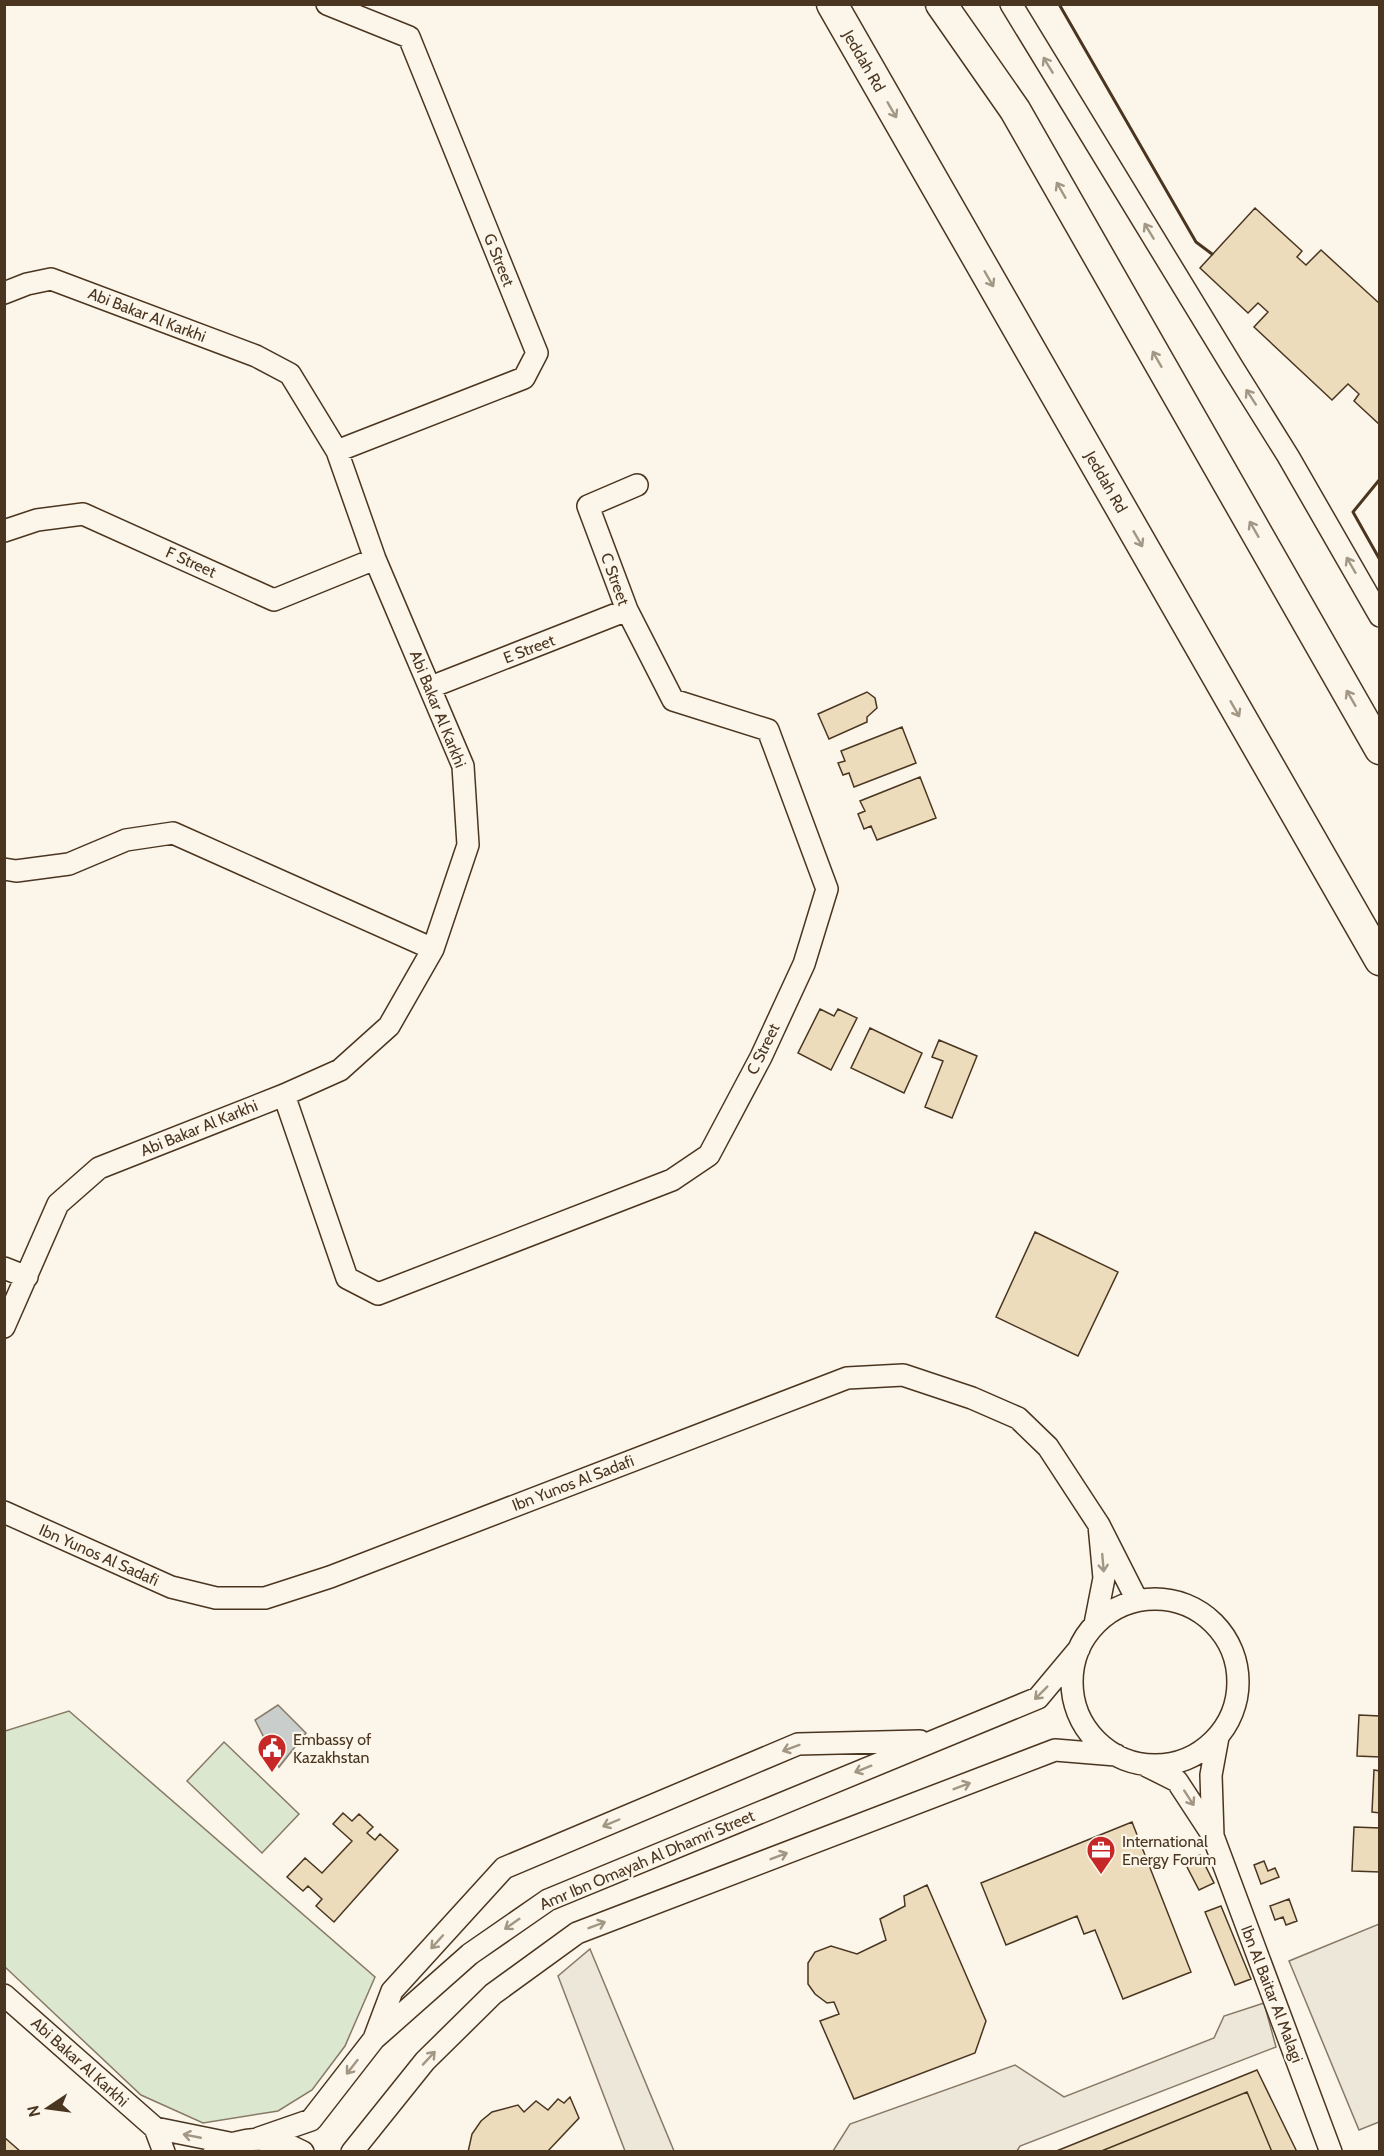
<svg xmlns="http://www.w3.org/2000/svg" width="1384" height="2156" font-family="Cabin,sans-serif">
  <rect width="100%" height="100%" fill="#fbf6e9"/>
  <path fill="#dce7d0" stroke="#887966" stroke-width="1.5" d="M69 1711 375 1977 345 2046 312 2090 278 2111 203 2123 141 2095 5 1967V1731Z
    M224 1742 299 1814 262 1853 187 1781Z"/>
  <path fill="#ede7d9" stroke="#887966" stroke-width="1.5" d="M1379 1924V2122L1359 2130 1289 1961Z
    M590 1949 674 2151H625L558 1976Z
    M1264 2003 1276 2047 1020 2146 1017 2151H833L850 2124 1015 2065 1064 2097 1214 2038 1224 2016Z"/>
  <path fill="#c9cecd" stroke="#887966" stroke-width="1.5" d="M278 1705 306 1733 279 1767 255 1720Z"/>
  <path fill="#ecdcbc" stroke="#4a3520" stroke-width="1.5" d="M1255 208 1302 251 1297 257 1306 265 1321 250 1380 304V425L1354 401 1359 394 1348 384 1332 400 1254 327 1268 312 1258 303 1248 313 1200 268Z
    M867 692 875 698 877 708 867 717V722L829 739 818 714Z
    M902 727 916 763 854 787 849 773 843 775 838 763 845 761 841 751Z
    M920 777 936 818 877 840 871 826 864 829 858 814 865 811 860 801Z
    M820 1009 834 1016 838 1009 857 1018 831 1070 798 1053Z
    M870 1028 922 1053 904 1093 851 1068Z
    M939 1040 977 1056 952 1118 925 1107 943 1061 932 1057Z
    M1035 1232 1118 1272 1078 1356 996 1317Z
    M1359 1715 1380 1716V1757L1357 1756Z
    M1374 1770 1380 1771V1813L1372 1812Z
    M343 1813 352 1821 359 1814 373 1827 367 1833 375 1840 380 1834 398 1850 334 1922 316 1906 322 1899 308 1886 303 1891 287 1877 305 1858 322 1873 352 1841 333 1824Z
    M1132 1822 1191 1972 1123 1999 1095 1930 1084 1934 1077 1916 1006 1945 981 1883Z
    M1354 1827 1380 1828V1872L1352 1871Z
    M1200 1855 1214 1883 1199 1890 1185 1863Z
    M1264 1861 1268 1871 1275 1868 1279 1877 1261 1884 1254 1865Z
    M927 1885 986 2021 975 2053 854 2099 820 2021 839 2014 834 2002 827 2003 815 1994 808 1984V1963L815 1952 831 1946 857 1954 886 1940 880 1919 905 1906 904 1896Z
    M1289 1899 1297 1921 1286 1925 1283 1917 1275 1920 1270 1906Z
    M1221 1906 1251 1979 1235 1985 1205 1912Z
    M1257 2070 1297 2152H1054Z
    M1247 2092 1272 2152H1099Z
    M570 2097 579 2118 547 2152H468L472 2134 481 2121 492 2112 518 2105 524 2112 536 2101 548 2110 558 2099 564 2103Z
    M4 2137 21 2152H4Z"/>
  <g fill="none" stroke-linecap="round" stroke-linejoin="round">
    <g stroke="#4a3520" stroke-width="24">
      <path id="minor" d="M327 4 409 37 537 353 524 378 337 451
        M1011 4 1233 368 1288 456 1380 616
        M4 293 27 284 51 279 256 356 290 374 337 451 375 559 463 766 468 845 433 949 389 1026 340 1070 284 1095 99 1168 58 1204 4 1327
        M4 531 37 520 83 514 274 600 375 559
        M431 687 627 610
        M4 869 16 871 69 864 126 840 173 833 433 949
        M284 1095 347 1278 378 1294 672 1180 709 1155 761 1057 804 964 827 889 768 730 673 700 627 610 588 506 637 485
        M4 1268 27 1277
        M4 1512 171 1587 216 1598H265L330 1577 847 1378 903 1375 972 1398 1018 1418 1048 1447 1099 1525
        M1072 1682a83 83 0 1 1 166 0a83 83 0 1 1-166 0Z
        M1095 1624 1104 1578 1099 1525 1137 1600
        M1147 1766 1177 1781 1213 1836 1211 1775 1218 1737
        M1213 1836 1331 2152
        M4 1995 155 2128 164 2152
        M375 2036 392 1991 504 1868 798 1744 920 1741
        M155 2128 229 2143
        M259 2138 311 2120 374 2039 470 1954 548 1900 1038 1698 1079 1649
        M214 2152C246 2135 271 2135 303 2152
        M352 2152 425 2061 493 1994 577 1933 1055 1750 1116 1755"/>
    </g>
    <g stroke="#4a3520" stroke-width="33">
      <path id="highway" d="M832 4 1380 960
        M941 4 1015 110 1380 749"/>
    </g>
    <use href="#minor" stroke="#fbf6e9" stroke-width="21"/>
    <use href="#highway" stroke="#fbf6e9" stroke-width="30"/>
    <path stroke="#4a3520" stroke-width="3" d="M1059 4 1196 242 1212 254
      M1380 479 1353 512 1380 560"/>
  </g>
  <defs><path id="oneway-shaft" d="M-6 0H5M1.5-3L5.5 0L1.5 3" fill="none" stroke-width="1.6" stroke-linecap="round" stroke-linejoin="round" transform="scale(1.5)"/></defs>
  <g stroke="#a29684">
    <use href="#oneway-shaft" transform="translate(1048 65) rotate(-121)"/>
    <use href="#oneway-shaft" transform="translate(892 110) rotate(60)"/>
    <use href="#oneway-shaft" transform="translate(1061 190) rotate(-120)"/>
    <use href="#oneway-shaft" transform="translate(1149 231) rotate(-121)"/>
    <use href="#oneway-shaft" transform="translate(989 279) rotate(60)"/>
    <use href="#oneway-shaft" transform="translate(1157 359) rotate(-120)"/>
    <use href="#oneway-shaft" transform="translate(1251 397) rotate(-123)"/>
    <use href="#oneway-shaft" transform="translate(1254 529) rotate(-120)"/>
    <use href="#oneway-shaft" transform="translate(1138 539) rotate(60)"/>
    <use href="#oneway-shaft" transform="translate(1351 565) rotate(-120)"/>
    <use href="#oneway-shaft" transform="translate(1351 698) rotate(-120)"/>
    <use href="#oneway-shaft" transform="translate(1235 709) rotate(60)"/>
    <use href="#oneway-shaft" transform="translate(1103 1563) rotate(85)"/>
    <use href="#oneway-shaft" transform="translate(1041 1693) rotate(135)"/>
    <use href="#oneway-shaft" transform="translate(791 1748) rotate(160)"/>
    <use href="#oneway-shaft" transform="translate(863 1769) rotate(158)"/>
    <use href="#oneway-shaft" transform="translate(962 1786) rotate(-21)"/>
    <use href="#oneway-shaft" transform="translate(1189 1798) rotate(57)"/>
    <use href="#oneway-shaft" transform="translate(611 1823) rotate(157)"/>
    <use href="#oneway-shaft" transform="translate(779 1856) rotate(-21)"/>
    <use href="#oneway-shaft" transform="translate(512 1924) rotate(145)"/>
    <use href="#oneway-shaft" transform="translate(597 1925) rotate(-21)"/>
    <use href="#oneway-shaft" transform="translate(437 1942) rotate(132)"/>
    <use href="#oneway-shaft" transform="translate(429 2058) rotate(-47)"/>
    <use href="#oneway-shaft" transform="translate(352 2067) rotate(128)"/>
    <use href="#oneway-shaft" transform="translate(192 2136) rotate(-169)"/>
  </g>
  <defs>
    <g id="civic-pin" transform="scale(1.5)"><path d="M0 17L-7.5 6A9.5 9.5 0 1 1 7.5 6Z" fill="#c62828" stroke="#fbf6e9"/><path d="M-.6-6.5H3V-4.5H.6V-3L4-1V1h2V6H-6V1h2V-1L-.6-3ZM-1.2 2.5V6h2.4V2.5Z" fill="#fff"/></g>
    <g id="office-pin" transform="scale(1.5)"><path d="M0 17L-7.5 6A9.5 9.5 0 1 1 7.5 6Z" fill="#c62828" stroke="#fbf6e9"/><path d="M-6-3h4V-5.5h4V-3h4V5H-6ZM-1-4.5V-3h2v-1.5ZM-6 0V1H6V0Z" fill="#fff"/></g>
  </defs>
  <g fill-rule="evenodd">
    <use href="#civic-pin" x="272" y="1748"/>
    <use href="#office-pin" x="1101" y="1850"/>
  </g>
  <g text-anchor="middle" dominant-baseline="central" stroke-width="4.5" stroke-linejoin="round" paint-order="stroke">
    <g font-size="16" fill="#4a3520" stroke="#fbf6e9">
      <text transform="translate(864 61) rotate(60)">Jeddah Rd</text>
      <text transform="translate(499 260) rotate(68)">G Street</text>
      <text transform="translate(147 315) rotate(21)">Abi Bakar Al Karkhi</text>
      <text transform="translate(1106 482) rotate(60)">Jeddah Rd</text>
      <text transform="translate(191 562) rotate(24)">F Street</text>
      <text transform="translate(615 579) rotate(70)">C Street</text>
      <text transform="translate(529 649) rotate(-21)">E Street</text>
      <text transform="translate(438 709) rotate(68)">Abi Bakar Al Karkhi</text>
      <text transform="translate(763 1049) rotate(-64)">C Street</text>
      <text transform="translate(199 1128) rotate(-22)">Abi Bakar Al Karkhi</text>
      <text transform="translate(573 1483) rotate(-21)">Ibn Yunos Al Sadafi</text>
      <text transform="translate(99 1555) rotate(24)">Ibn Yunos Al Sadafi</text>
      <text transform="translate(647 1860) rotate(-23)">Amr Ibn Omayah Al Dhamri Street</text>
      <text transform="translate(1272 1994) rotate(69)">Ibn Al Baitar Al Malagi</text>
      <text transform="translate(80 2062) rotate(42)">Abi Bakar Al Karkhi</text>
    </g>
    <g font-size="16" fill="#4a3520" stroke="#fbf6e9" text-anchor="start">
      <text x="293" y="1739">Embassy of<tspan x="293" dy="18">Kazakhstan</tspan></text>
      <text x="1122" y="1841">International<tspan x="1122" dy="18">Energy Forum</tspan></text>
    </g>
  </g>
  <rect width="1384" height="2156" fill="none" stroke="#4a3520" stroke-width="12"/>
  <g transform="translate(48 2108) rotate(257)" stroke="#fbf6e9" stroke-width="4.5" paint-order="stroke">
  <path d="M0-4.5L10 22L0 15L-10 22Z" fill="#4a3520"/>
  <text y="-9" font-size="16" font-weight="bold" text-anchor="middle" fill="#4a3520">N</text>
  </g>
</svg>
